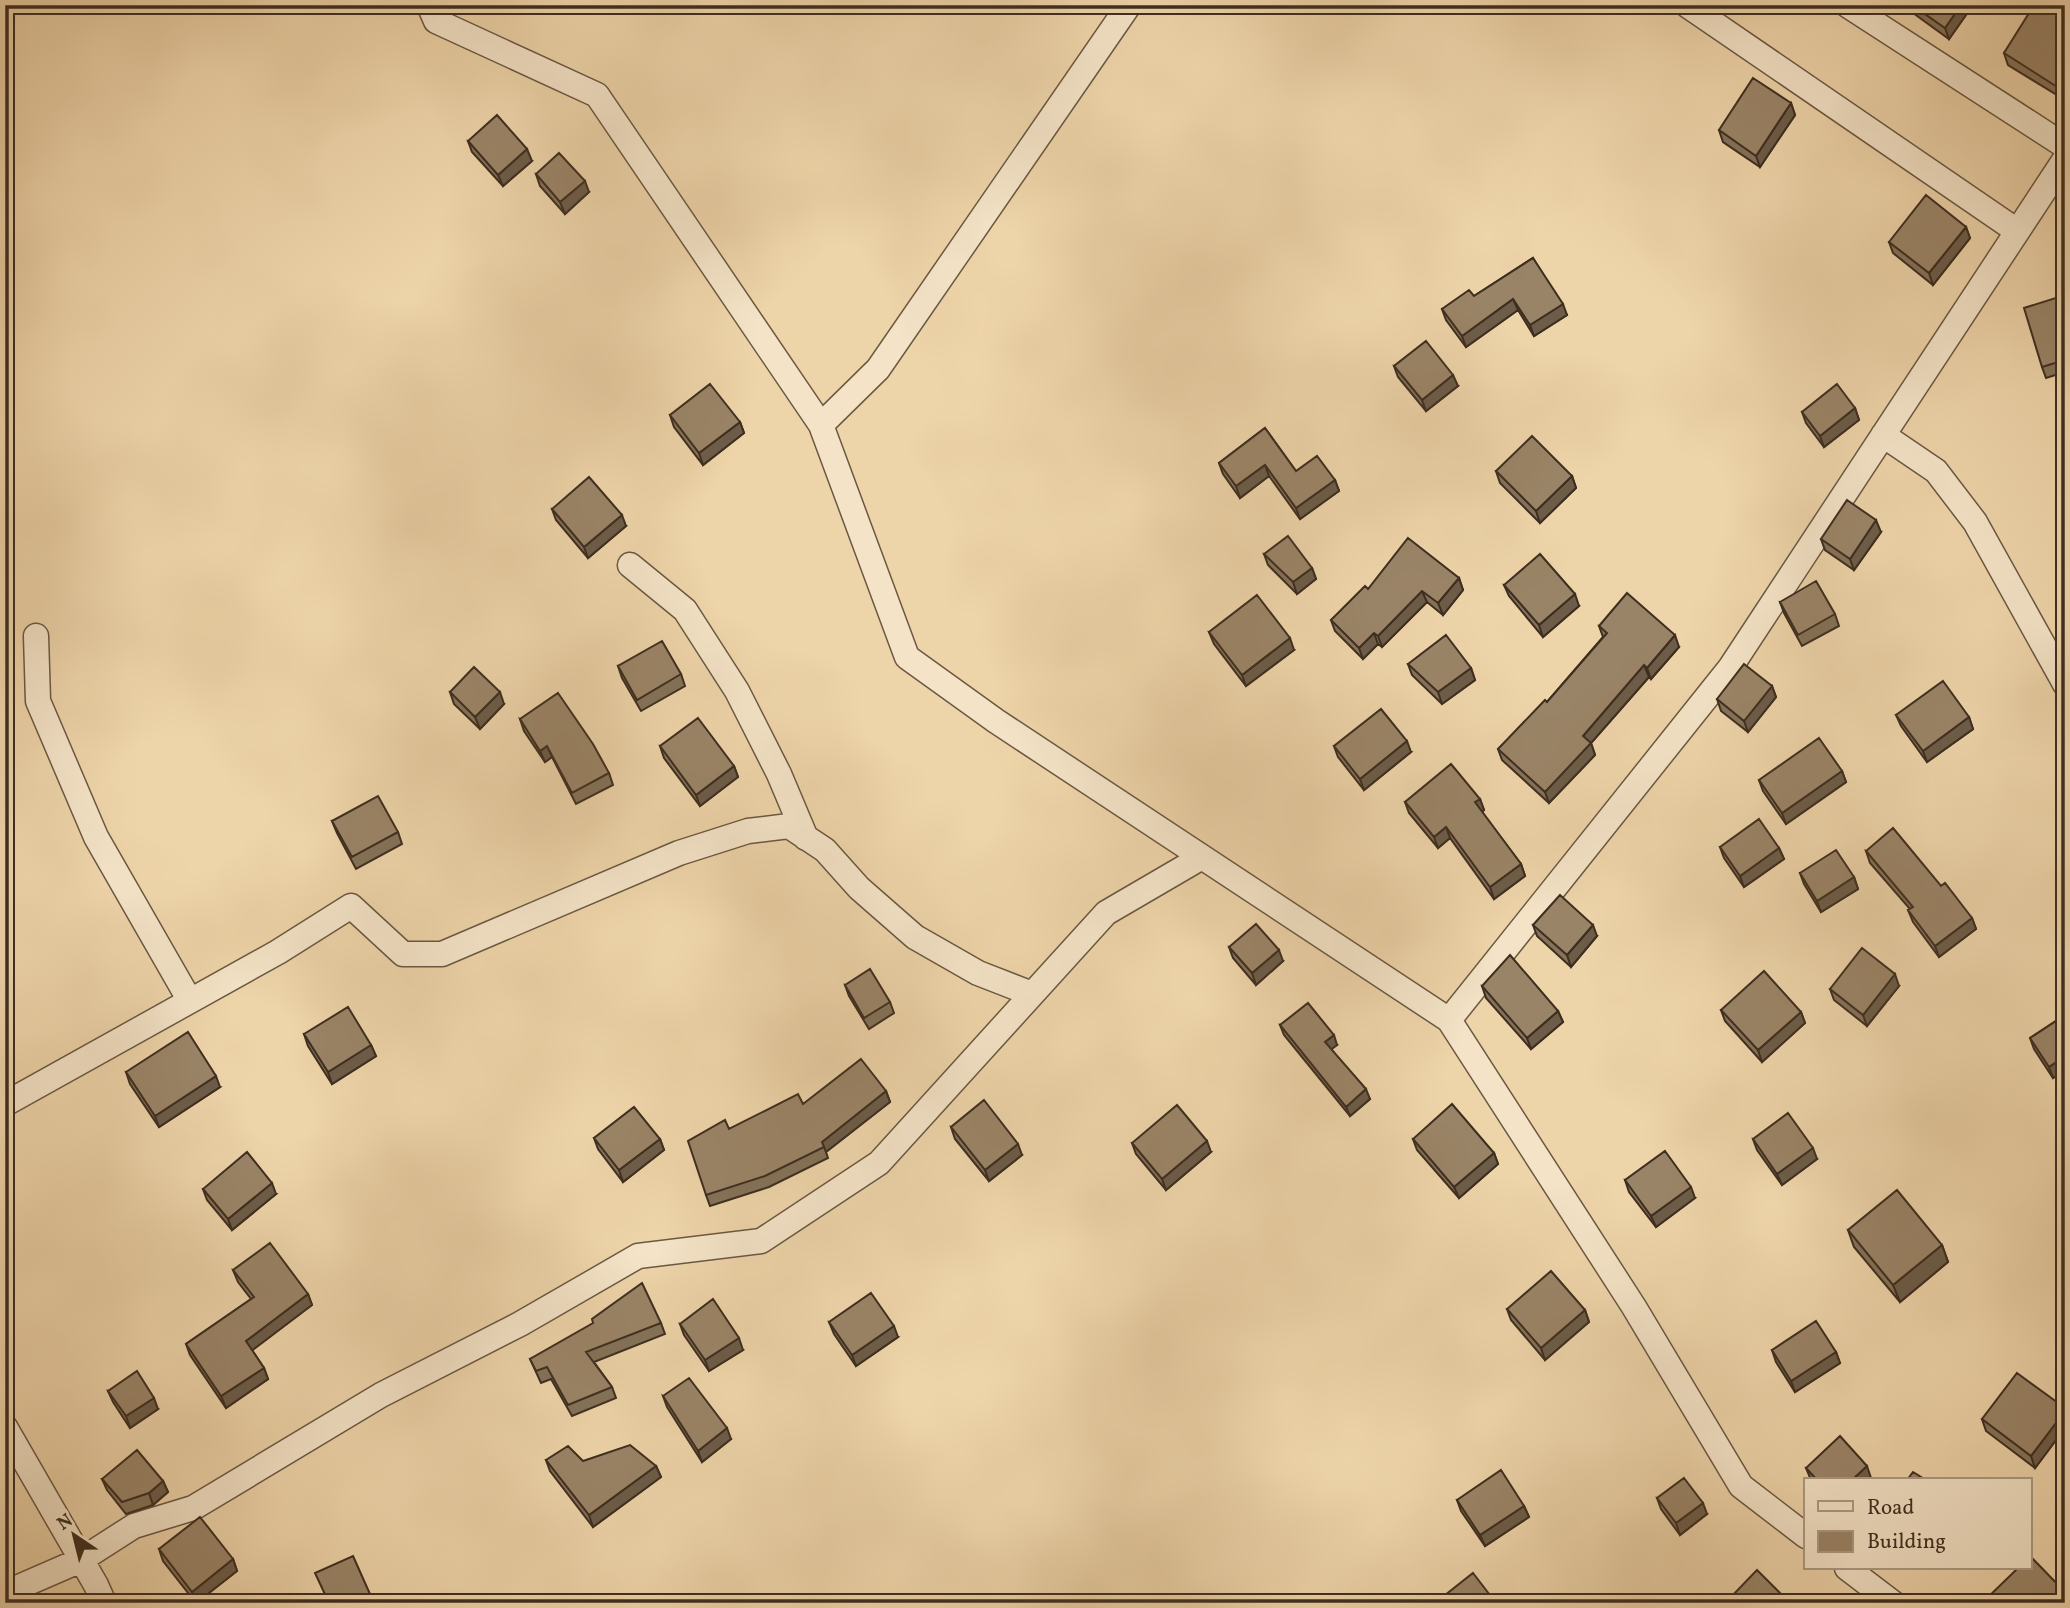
<svg xmlns="http://www.w3.org/2000/svg" width="2070" height="1608" font-family="Vollkorn,serif">
  <rect width="100%" height="100%" fill="#eed4a9"/>
  <filter id="stains"><feTurbulence type="fractalNoise" baseFrequency=".00286" numOctaves="4"/><feColorMatrix values="0 0 0 0 .2 0 0 0 0 .09 0 0 0 0 .02 0 0 0 .5 -.17"/></filter>
  <radialGradient id="worn" r=".72"><stop offset=".6" stop-color="#630" stop-opacity="0"/><stop offset="1" stop-color="#630" stop-opacity=".3"/></radialGradient>
  <g fill="none" stroke-linecap="round" stroke-linejoin="round">
    <g stroke="#6a5842" stroke-width="27">
      <path id="street" d="M429 5 436 21 597 95 821 425 907 657 996 721 1449 1020 1634 1307 1741 1486 1806 1536
        M1687 5 2017 231
        M1847 5 2065 146
        M821 425 878 369 1129 5
        M1883 435 1936 471 1975 522 2065 684
        M630 565 685 610 737 691 779 774 806 838
        M36 636 38 701 96 837 190 1001
        M1449 1020 1730 668 2065 159
        M5 1104 278 952 351 906 403 954H442L679 853 748 831 789 826 825 850 859 888 915 937 978 973 1032 994
        M5 1427 96 1585 104 1603
        M1847 1568 1893 1603
        M5 1593 81 1560 134 1526 193 1508 381 1395 520 1324 638 1256 761 1241 879 1163 1106 913 1202 857"/>
    </g>
    <use href="#street" stroke="#f4e3c7" stroke-width="24"/>
  </g>
  <path fill="#847259" stroke="#3e2e20" stroke-width="2" d="M1902 5H1973L1949 39Z
    M2065 5V100L2008 65 2004 53 2039 6Z
    M1791 103 1795 115 1760 167 1723 142 1719 130Z
    M468 141 532 161 503 186 472 152Z
    M536 174 589 192 565 214 540 186Z
    M1966 227 1970 238 1933 285 1893 253 1889 242Z
    M1533 258 1567 315 1534 336 1518 310 1466 347 1446 320 1442 309 1474 296Z
    M2065 295V372L2046 378 2042 367Z
    M1394 366 1458 386 1426 411 1398 377Z
    M1855 408 1859 420 1824 447 1806 423 1802 412Z
    M670 415 740 422 744 433 703 465 674 427Z
    M1265 428 1296 471 1335 480 1339 491 1300 519 1269 476 1240 498 1223 474 1219 463Z
    M1496 471 1572 476 1576 488 1540 523 1500 483Z
    M552 509 626 526 588 558 556 520Z
    M1881 532 1854 570 1825 550 1821 539Z
    M1264 554 1312 568 1316 579 1297 594 1268 565Z
    M1459 578 1463 590 1443 615 1427 602 1382 647 1378 644 1363 659 1335 631 1331 620 1368 589Z
    M1504 585 1579 606 1543 637 1509 596Z
    M1780 602 1835 614 1839 626 1802 646 1784 613Z
    M1599 626 1679 647 1651 679 1649 677 1591 743 1595 755 1549 803 1502 760 1498 749 1547 702 1603 637Z
    M1209 632 1294 650 1246 686 1214 644Z
    M1408 664 1471 668 1475 680 1442 704 1412 675Z
    M618 666 681 674 685 686 641 711 622 678Z
    M1772 686 1776 697 1748 732 1721 711 1717 699Z
    M450 692 504 704 480 729 454 704Z
    M1896 715 1969 717 1973 729 1927 762 1901 726Z
    M520 719 609 773 613 785 576 804 552 757 545 762 524 731Z
    M660 746 734 766 738 777 700 806 664 758Z
    M1334 746 1411 752 1364 790 1338 757Z
    M1842 771 1846 782 1786 824 1763 791 1759 780Z
    M1480 799 1484 810 1482 812 1521 864 1525 876 1494 899 1450 838 1438 848 1409 813 1405 802Z
    M332 821 398 832 402 844 356 869 337 833Z
    M1720 847 1779 848 1784 859 1744 887 1724 858Z
    M1866 851 1941 886 1972 918 1976 929 1939 957 1913 922 1908 910 1910 909 1870 863Z
    M1800 873 1854 877 1858 889 1821 912 1804 884Z
    M1533 925 1597 936 1571 967 1537 936Z
    M1229 947 1283 961 1256 985 1233 958Z
    M845 985 890 1002 894 1013 869 1029 849 996Z
    M1482 986 1558 1011 1563 1022 1531 1049 1486 998Z
    M1899 986 1867 1026 1834 1000 1830 989Z
    M1721 1010 1801 1012 1805 1023 1762 1062 1725 1021Z
    M2065 1015V1070L2053 1078 2034 1049 2030 1038Z
    M1280 1025 1337 1045 1331 1049 1370 1099 1350 1116 1284 1035Z
    M304 1034 371 1045 376 1056 332 1084 308 1046Z
    M126 1072 220 1087 159 1127 130 1084Z
    M886 1091 890 1102 826 1152 828 1158 769 1187 710 1206 706 1195 729 1129 803 1104Z
    M951 1127 1022 1155 989 1181 955 1139Z
    M594 1138 660 1139 664 1150 623 1182 598 1149Z
    M1413 1139 1494 1153 1498 1164 1459 1198 1417 1150Z
    M1753 1139 1817 1159 1782 1185 1757 1150Z
    M1132 1143 1211 1152 1166 1190 1136 1154Z
    M1625 1180 1695 1198 1656 1227 1629 1192Z
    M203 1189 276 1194 232 1230 207 1200Z
    M1848 1230 1942 1245 1948 1262 1900 1302 1854 1247Z
    M233 1270 308 1294 312 1305 252 1350 264 1368 268 1379 226 1408 190 1355 186 1344 251 1299 238 1282Z
    M1507 1309 1585 1310 1589 1322 1545 1360 1511 1320Z
    M829 1322 898 1337 856 1366 834 1334Z
    M661 1323 665 1334 594 1362 612 1387 616 1398 572 1416 551 1379 541 1383 530 1359Z
    M680 1324 743 1350 709 1371 684 1335Z
    M1772 1350 1836 1352 1840 1363 1795 1392 1776 1362Z
    M108 1391 158 1409 130 1428 113 1402Z
    M663 1396 731 1439 702 1462 667 1407Z
    M2065 1408V1428L2035 1468 1986 1431 1982 1419Z
    M546 1460 656 1466 661 1477 593 1527 550 1471Z
    M1806 1468 1871 1478 1869 1480H1811Z
    M102 1479 163 1481 168 1492 153 1505 126 1514 107 1490Z
    M1657 1498 1707 1514 1680 1535 1661 1509Z
    M1457 1500 1524 1506 1529 1517 1485 1546 1461 1511Z
    M159 1549 233 1559 237 1571 196 1603 163 1561Z"/>
  <path fill="#6c5c48" stroke="#3e2e20" stroke-width="2" d="M1961 5H1973L1949 39 1945 28Z
    M1791 103 1795 115 1760 167 1756 156Z
    M527 149 532 161 503 186 498 175Z
    M585 181 589 192 565 214 560 202Z
    M1966 227 1970 238 1933 285 1929 273Z
    M1513 299 1518 310 1466 347 1462 336Z
    M1563 304 1567 315 1534 336 1530 325Z
    M1453 375 1458 386 1426 411 1422 400Z
    M1855 408 1859 420 1824 447 1820 436Z
    M740 422 744 433 703 465 699 453Z
    M1265 465 1269 476 1240 498 1236 486Z
    M1572 476 1576 488 1540 523 1536 511Z
    M1335 480 1339 491 1300 519 1296 508Z
    M622 515 626 526 588 558 584 547Z
    M1876 520 1881 532 1854 570 1850 559Z
    M1312 568 1316 579 1297 594 1293 582Z
    M1459 578 1463 590 1443 615 1438 603Z
    M1422 591 1427 602 1382 647 1378 636Z
    M1575 594 1579 606 1543 637 1539 625Z
    M1374 633 1378 644 1363 659 1359 648Z
    M1675 635 1679 647 1651 679 1647 668Z
    M1290 638 1294 650 1246 686 1242 675Z
    M1644 665 1649 677 1591 743 1595 755 1549 803 1545 792 1583 736Z
    M1471 668 1475 680 1442 704 1438 692Z
    M1772 686 1776 697 1748 732 1744 721Z
    M500 692 504 704 480 729 475 717Z
    M1969 717 1973 729 1927 762 1923 751Z
    M1407 741 1411 752 1364 790 1360 779Z
    M547 746 552 757 545 762 540 751Z
    M734 766 738 777 700 806 696 795Z
    M1842 771 1846 782 1786 824 1782 813Z
    M1480 799 1484 810 1479 814 1475 802Z
    M1446 827 1450 838 1438 848 1434 837Z
    M1779 848 1784 859 1744 887 1740 876Z
    M1521 864 1525 876 1494 899 1490 887Z
    M1854 877 1858 889 1821 912 1817 901Z
    M1972 918 1976 929 1939 957 1935 946Z
    M1593 925 1597 936 1571 967 1567 955Z
    M1279 950 1283 961 1256 985 1252 973Z
    M1895 974 1899 986 1867 1026 1863 1015Z
    M1558 1011 1563 1022 1531 1049 1527 1038Z
    M1801 1012 1805 1023 1762 1062 1758 1050Z
    M1334 1035 1337 1045 1328 1052 1325 1042Z
    M371 1045 376 1056 332 1084 328 1072Z
    M2065 1056V1070L2053 1078 2049 1067Z
    M216 1076 220 1087 159 1127 155 1116Z
    M1366 1089 1370 1099 1350 1116 1346 1107Z
    M886 1091 890 1102 826 1152 822 1142Z
    M660 1139 664 1150 623 1182 619 1170Z
    M1207 1141 1211 1152 1166 1190 1162 1179Z
    M1018 1144 1022 1155 989 1181 985 1170Z
    M1813 1148 1817 1159 1782 1185 1777 1174Z
    M1494 1153 1498 1164 1459 1198 1454 1187Z
    M272 1183 276 1194 232 1230 228 1219Z
    M1691 1187 1695 1198 1656 1227 1651 1216Z
    M1942 1245 1948 1262 1900 1302 1893 1285Z
    M308 1294 312 1305 250 1352 246 1341Z
    M1585 1310 1589 1322 1545 1360 1541 1348Z
    M894 1326 898 1337 856 1366 852 1355Z
    M739 1338 743 1350 709 1371 705 1360Z
    M1836 1352 1840 1363 1795 1392 1791 1381Z
    M264 1368 268 1379 226 1408 221 1396Z
    M154 1398 158 1409 130 1428 126 1416Z
    M2065 1411V1428L2035 1468 2031 1456Z
    M727 1428 731 1439 702 1462 698 1451Z
    M656 1466 661 1477 593 1527 589 1515Z
    M1867 1466 1871 1478 1869 1480H1852Z
    M163 1481 168 1492 153 1505 149 1493Z
    M1703 1503 1707 1514 1680 1535 1676 1523Z
    M1524 1506 1529 1517 1485 1546 1480 1535Z
    M233 1559 237 1571 196 1603 192 1592Z"/>
  <path fill="#9a8467" stroke="#3e2e20" stroke-width="2" d="M1912 5H1961L1945 28Z
    M2034 5 2039 6 2040 5H2065V86L2062 90 2004 53Z
    M1753 78 1791 103 1756 156 1719 130Z
    M497 115 527 149 498 175 468 141Z
    M559 153 585 181 560 202 536 174Z
    M1926 195 1966 227 1929 273 1889 242Z
    M1533 258 1563 304 1530 325 1513 299 1462 336 1442 309 1469 290 1474 296Z
    M2065 295V360L2042 367 2024 308Z
    M1426 341 1453 375 1422 400 1394 366Z
    M710 384 740 422 699 453 670 415Z
    M1837 384 1855 408 1820 436 1802 412Z
    M1265 428 1296 471 1317 456 1335 480 1296 508 1265 465 1236 486 1219 463Z
    M1532 436 1572 476 1536 511 1496 471Z
    M589 477 622 515 584 547 552 509Z
    M1847 500 1876 520 1850 559 1821 539Z
    M1288 536 1312 568 1293 582 1264 554Z
    M1408 538 1459 578 1438 603 1422 591 1378 636 1374 633 1359 648 1331 620 1365 586 1368 589Z
    M1540 554 1575 594 1539 625 1504 585Z
    M1816 581 1835 614 1798 635 1780 602Z
    M1627 593 1675 635 1647 668 1644 665 1583 736 1591 743 1545 792 1498 749 1545 700 1547 702 1607 633 1599 626Z
    M1257 595 1290 638 1242 675 1209 632Z
    M1446 635 1471 668 1438 692 1408 664Z
    M662 641 681 674 637 700 618 666Z
    M1744 664 1772 686 1744 721 1717 699Z
    M474 667 500 692 475 717 450 692Z
    M1943 681 1969 717 1923 751 1896 715Z
    M558 693 593 744 609 773 572 793 547 746 540 751 520 719Z
    M1381 709 1407 741 1360 779 1334 746Z
    M698 718 734 766 696 795 660 746Z
    M1819 738 1842 771 1782 813 1759 780Z
    M1451 764 1480 799 1475 802 1521 864 1490 887 1446 827 1434 837 1405 802Z
    M378 796 398 832 352 857 332 821Z
    M1759 819 1779 848 1740 876 1720 847Z
    M1893 828 1941 886 1945 883 1972 918 1935 946 1908 910 1913 907 1866 851Z
    M1836 850 1854 877 1817 901 1800 873Z
    M1560 895 1593 925 1567 955 1533 925Z
    M1256 924 1279 950 1252 973 1229 947Z
    M1862 948 1895 974 1863 1015 1830 989Z
    M1510 955 1558 1011 1527 1038 1482 986Z
    M870 969 890 1002 864 1018 845 985Z
    M1764 971 1801 1012 1758 1050 1721 1010Z
    M1308 1003 1334 1035 1325 1042 1366 1089 1346 1107 1280 1025Z
    M348 1007 371 1045 328 1072 304 1034Z
    M2065 1015V1056L2049 1067 2030 1038Z
    M188 1032 216 1076 155 1116 126 1072Z
    M861 1059 886 1091 822 1142 824 1147 765 1176 706 1195 688 1141 725 1120 729 1129 798 1094 803 1104Z
    M984 1100 1018 1144 985 1170 951 1127Z
    M1452 1104 1494 1153 1454 1187 1413 1139Z
    M1177 1105 1207 1141 1162 1179 1132 1143Z
    M634 1107 660 1139 619 1170 594 1138Z
    M1788 1113 1813 1148 1777 1174 1753 1139Z
    M1665 1151 1691 1187 1651 1216 1625 1180Z
    M247 1152 272 1183 228 1219 203 1189Z
    M1897 1190 1942 1245 1893 1285 1848 1230Z
    M270 1243 308 1294 246 1341 264 1368 221 1396 186 1344 254 1297 233 1270Z
    M1551 1271 1585 1310 1541 1348 1507 1309Z
    M642 1283 661 1323 586 1352 612 1387 568 1405 547 1367 536 1371 530 1359 593 1323 592 1319Z
    M871 1293 894 1326 852 1355 829 1322Z
    M713 1299 739 1338 705 1360 680 1324Z
    M1816 1321 1836 1352 1791 1381 1772 1350Z
    M137 1371 154 1398 126 1416 108 1391Z
    M2017 1373 2065 1408V1411L2031 1456 1982 1419Z
    M689 1378 727 1428 698 1451 663 1396Z
    M1840 1436 1867 1466 1852 1480H1817L1806 1468Z
    M630 1445 656 1466 589 1515 546 1460 568 1446 583 1461Z
    M137 1450 163 1481 149 1493 122 1502 102 1479Z
    M1501 1470 1524 1506 1480 1535 1457 1500Z
    M1913 1472 1926 1480H1907Z
    M1684 1478 1703 1503 1676 1523 1657 1498Z
    M200 1517 233 1559 192 1592 159 1549Z
    M353 1556 374 1603H329L315 1573Z
    M2030 1556 2065 1592V1601L2063 1603H1982L2018 1568H2030Z
    M1757 1570 1785 1598 1780 1603H1735L1730 1598Z
    M1473 1573 1496 1603H1435Z"/>
  <rect width="2070" height="1608" fill="none" stroke="#eed4a9" stroke-width="28"/>
  <rect x="7" y="7" width="2056" height="1594" fill="none" stroke="#3e2e20" stroke-width="3.5"/>
  <rect x="14" y="14" width="2042" height="1580" fill="none" stroke="#3e2e20" stroke-width="2"/>
  <rect x="1804" y="1478" width="228" height="91" fill="#f4e3c7" stroke="#ab9b84" stroke-width="2"/>
  <rect x="1818" y="1501" width="35" height="10" fill="#f4e3c7" stroke="#ab9b84" stroke-width="2"/>
  <text x="1867" y="1514" font-size="21" fill="#3e2e20">Road</text>
  <rect x="1818" y="1531" width="35" height="21" fill="#9a8467" stroke="#ab9b84" stroke-width="2"/>
  <text x="1867" y="1548" font-size="21" fill="#3e2e20">Building</text>
  <g transform="translate(74 1535) rotate(325)" stroke="#f4e3c7" stroke-width="5" paint-order="stroke">
  <path d="M0-5L12 26L0 18L-12 26Z" fill="#3e2e20"/>
  <text y="-10" font-size="19" font-weight="bold" text-anchor="middle" fill="#3e2e20">N</text>
  </g>
  <rect width="100%" height="100%" filter="url(#stains)"/>
  <rect width="100%" height="100%" fill="url(#worn)"/>
</svg>
